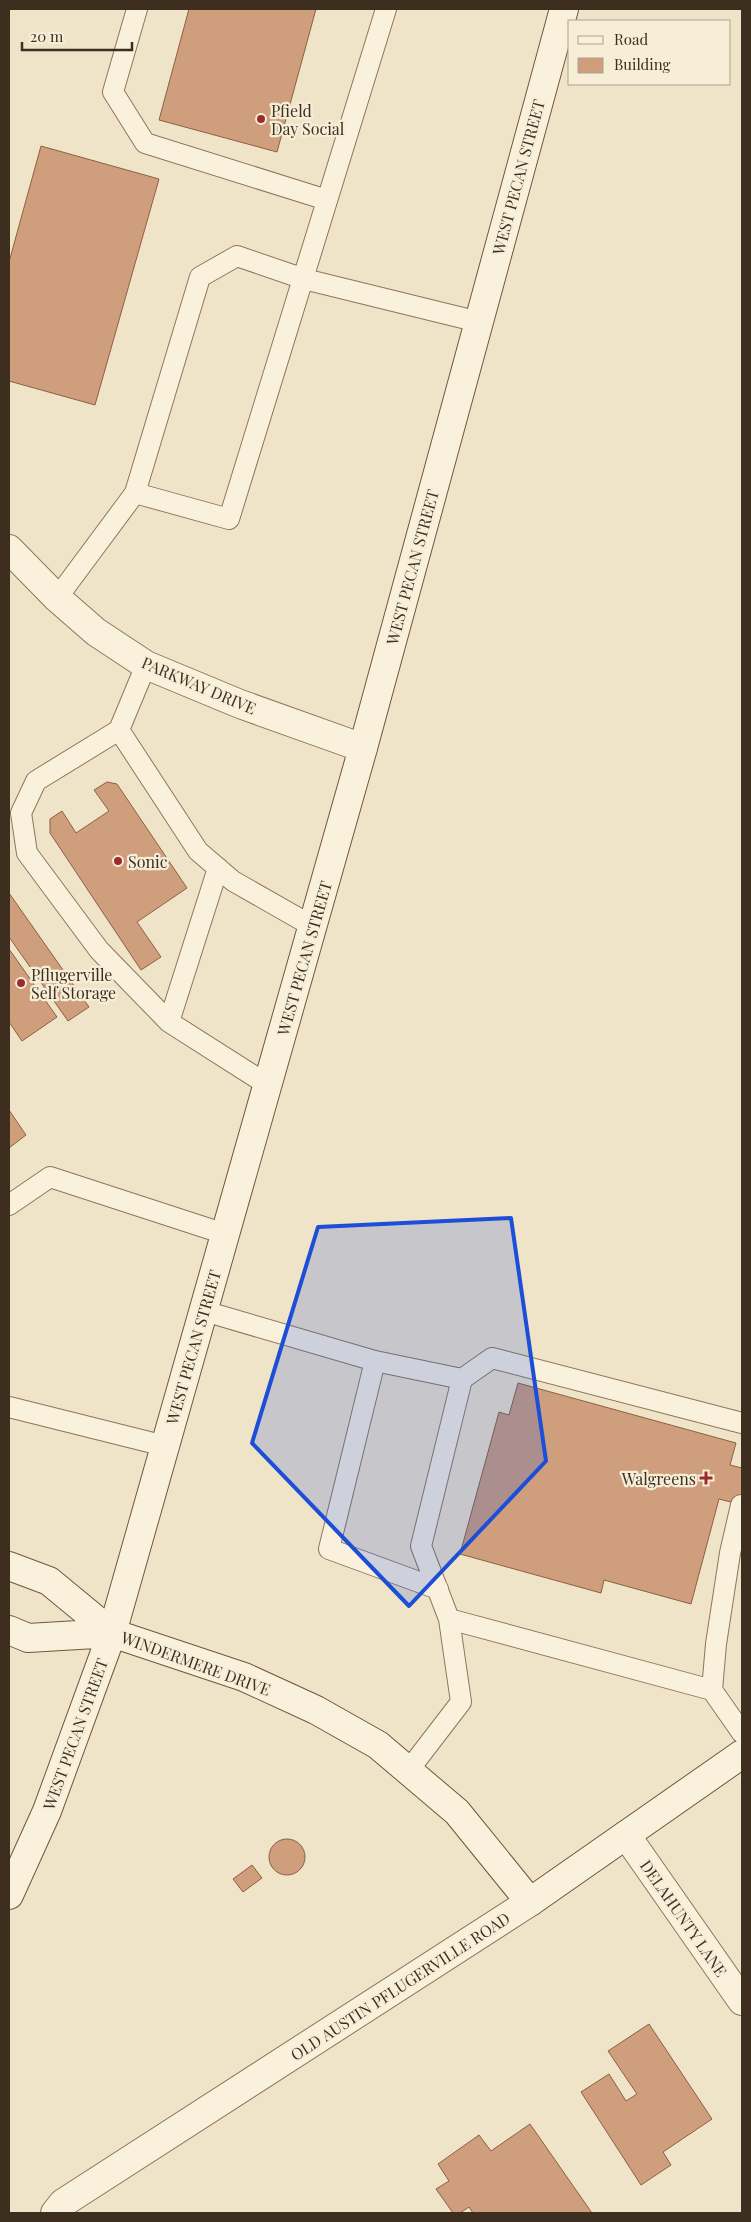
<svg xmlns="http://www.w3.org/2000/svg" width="751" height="2222" font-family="'Playfair Display',serif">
  <rect width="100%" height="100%" fill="#f0e4c8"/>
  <path fill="#cf9f7d" stroke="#8d5f41" d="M189 9H316L277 152 159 120Z
    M41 146 159 179 95 405 9 381V262Z
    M107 782 117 784 187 888 137 922 161 957 141 970 50 833V819L62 811 76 833 109 811 94 790Z
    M9 893 89 1007 68 1021 9 937Z
    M9 949 57 1017 22 1041 9 1022Z
    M9 1110 26 1135 9 1148Z
    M518 1383 736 1443 730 1465 742 1468V1505L719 1499 691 1604 604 1580 601 1593 460 1554 499 1412 509 1415Z
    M269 1857a18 18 0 1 1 36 0a18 18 0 1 1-36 0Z
    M252 1865 262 1878 243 1892 233 1879Z
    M649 2024 712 2119 663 2152 671 2165 641 2185 581 2092 609 2074 626 2101 637 2094 608 2051Z
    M530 2124 592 2213H473L469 2207 460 2213H453L436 2189 449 2181 438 2164 479 2135 491 2151Z"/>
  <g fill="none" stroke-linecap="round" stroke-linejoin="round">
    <g stroke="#8d765c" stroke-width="22">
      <path id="lane" d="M137 9 113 92 145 143 327 200
        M135 493 229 519C282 349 333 179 386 9
        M57 598 135 493 200 277 237 256 304 279 479 322
        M146 665 119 730 36 781 21 813 27 853 99 950 169 1022 268 1085
        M119 730 198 851 233 881 312 926
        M169 1022 218 868
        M9 1205 50 1177 225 1234
        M204 1311 375 1361 329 1549 438 1589
        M375 1361 462 1379
        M9 1407 165 1446
        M741 1505 730 1553 716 1644 712 1690 742 1733
        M712 1690 449 1619 421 1546 462 1379 492 1358 742 1423
        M408 1771 461 1702 449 1619"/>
    </g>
    <g stroke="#8d765c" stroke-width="30">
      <path id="street" d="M9 549 57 598 96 632 146 665 240 704 363 748
        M626 1835 742 2001
        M55 2213 63 2203 530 1902"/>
    </g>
    <g stroke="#6f573f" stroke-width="30">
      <path id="secondary" d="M9 1566 49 1581 112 1633 244 1677 316 1710 378 1745 457 1812 530 1902 742 1754
        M9 1630 28 1638 112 1633
        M9 1895 47 1811 112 1633 363 748 564 9"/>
    </g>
    <use href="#lane" stroke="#faf1dc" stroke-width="20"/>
    <use href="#street" stroke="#faf1dc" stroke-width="28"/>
    <use href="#secondary" stroke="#faf1dc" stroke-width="28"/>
  </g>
  <path fill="#1d4ed8" fill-opacity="0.2" stroke="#1d4ed8" stroke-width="4" stroke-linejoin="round" d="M511 1218 546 1461 409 1606 252 1443 318 1227Z"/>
  <g fill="#9e2a2b" stroke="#f7eed8" stroke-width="2">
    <circle cx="261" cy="119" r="5"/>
    <circle cx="118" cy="861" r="5"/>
    <circle cx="21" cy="983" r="5"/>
    <path d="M703.5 1470.5h5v5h5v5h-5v5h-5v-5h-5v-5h5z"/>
  </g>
  <g text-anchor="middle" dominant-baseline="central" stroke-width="4.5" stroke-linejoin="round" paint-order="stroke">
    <g font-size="16" fill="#3d2e20" stroke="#f7eed8" text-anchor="start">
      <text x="271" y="110">Pfield<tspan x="271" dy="18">Day Social</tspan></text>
      <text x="128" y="861">Sonic</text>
      <text x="31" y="974">Pflugerville<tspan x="31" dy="18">Self Storage</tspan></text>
      <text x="696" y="1478" text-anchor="end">Walgreens</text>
    </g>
    <g font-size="16" fill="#3d2e20" stroke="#f7eed8">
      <text transform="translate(518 177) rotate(-75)">WEST PECAN STREET</text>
      <text transform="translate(412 567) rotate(-75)">WEST PECAN STREET</text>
      <text transform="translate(199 685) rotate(23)">PARKWAY DRIVE</text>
      <text transform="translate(304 958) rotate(-74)">WEST PECAN STREET</text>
      <text transform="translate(193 1347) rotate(-74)">WEST PECAN STREET</text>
      <text transform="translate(196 1663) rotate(20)">WINDERMERE DRIVE</text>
      <text transform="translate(75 1734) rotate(-70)">WEST PECAN STREET</text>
      <text transform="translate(684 1918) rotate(55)">DELAHUNTY LANE</text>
      <text transform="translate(400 1986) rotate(-33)">OLD AUSTIN PFLUGERVILLE ROAD</text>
    </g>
  </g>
  <rect width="751" height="2222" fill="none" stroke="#3d2e20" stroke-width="20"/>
  <rect x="568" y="20" width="162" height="65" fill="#f7eed8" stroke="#ada18e"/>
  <rect x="578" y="36" width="25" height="8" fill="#faf1dc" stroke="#ada18e"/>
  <text x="614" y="45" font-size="15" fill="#3d2e20">Road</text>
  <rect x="578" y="58" width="25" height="15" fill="#cf9f7d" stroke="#ada18e"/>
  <text x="614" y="70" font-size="15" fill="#3d2e20">Building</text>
  <path d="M22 42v8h110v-8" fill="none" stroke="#3d2e20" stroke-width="2.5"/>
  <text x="30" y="42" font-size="15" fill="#3d2e20" stroke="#f7eed8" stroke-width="4" paint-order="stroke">20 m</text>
</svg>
